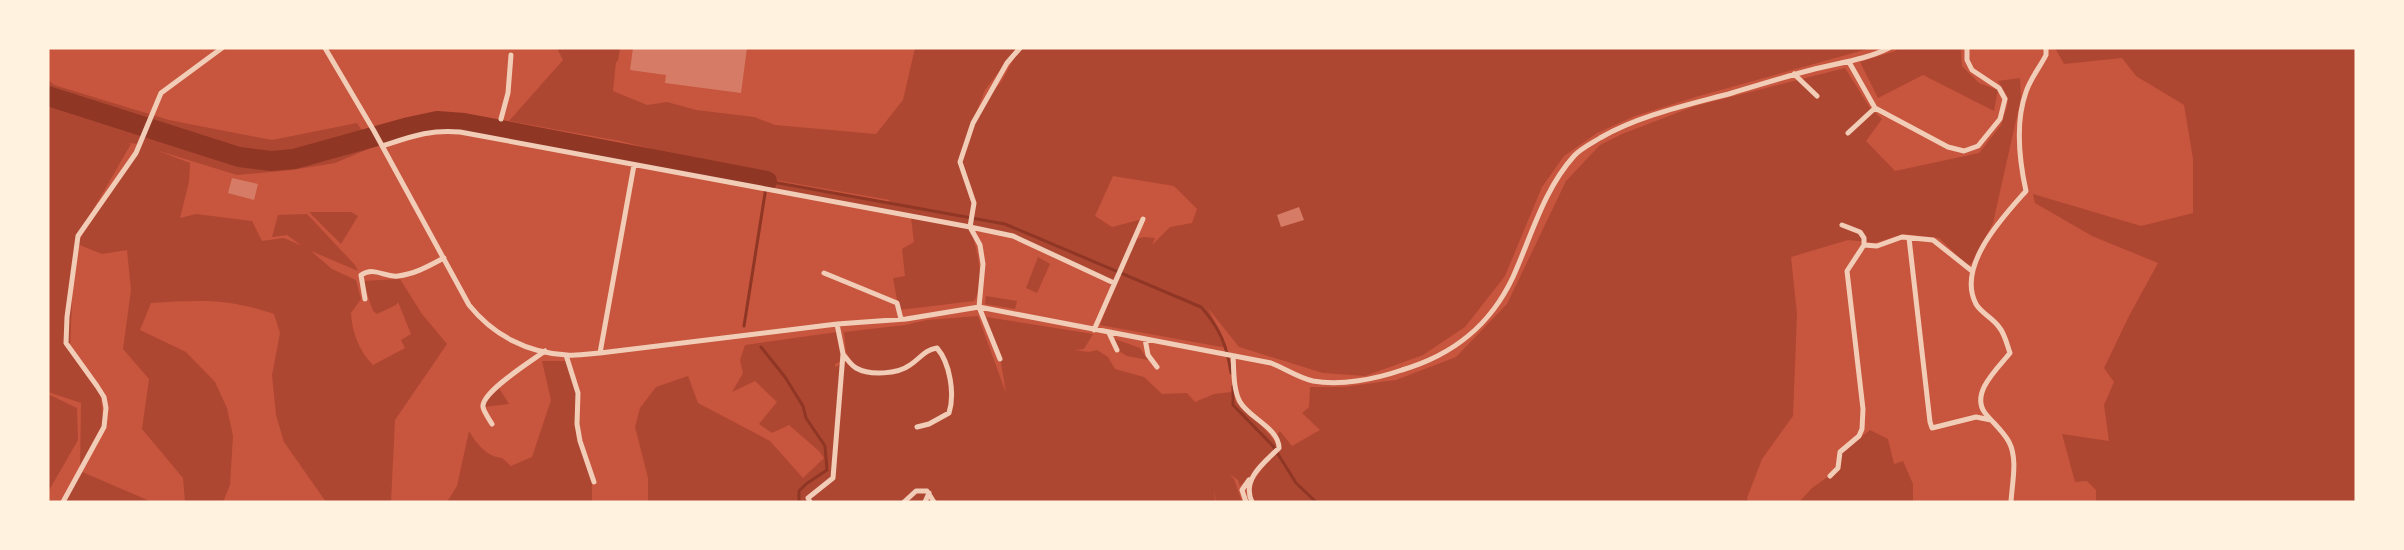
<svg xmlns="http://www.w3.org/2000/svg" width="2404" height="550" font-family="'Nunito Sans',sans-serif">
  <rect width="100%" height="100%" fill="#c8553d"/>
  <path fill="#ae4732" fill-rule="evenodd" d="M557 48H620L618 61 616 62 613 91 647 105 667 102 696 110 754 117 775 125 876 134 903 100 915 48H1017L985 90 966 139 985 101 1001 82 1020 48H1871L1699 96 1635 116 1597 133 1564 156 1542 187 1505 276 1465 327 1423 355 1365 376 1323 373 1239 347 1208 308 1227 348 1100 325 1115 286 1009 234 970 227C976 247 987 282 974 301L899 310 893 278 905 276 902 249 914 242 911 218 440 128 389 143 385 126 439 116 478 118 661 151 620 141 509 121 563 60ZM1113 176 1174 186 1197 209 1192 223 1170 227 1152 245 1155 238 1144 237 1135 239 1143 219 1112 227 1095 216ZM769 179 890 200 888 202 929 210 781 185Z
    M1898 48H1961L1962 66 1979 83 1998 90 1994 111 1923 75 1878 98 1860 62 1895 51Z
    M2055 48H2356V502H2096V490L2087 481 2075 482 2062 434 2109 441 2104 405 2114 382 2104 368 2129 316 2158 263 2092 236 2035 203 2033 194 2141 226 2193 213V159L2184 105 2136 76 2122 58 2064 64Z
    M1845 68 1870 108 1882 119 1866 141 1895 171 1979 153 2001 125 2007 107 2008 98 1998 81 2020 78 2021 98 1993 223 1972 263 1968 266 1939 238 1903 234 1875 243 1848 240 1791 257 1797 314 1793 416 1762 459 1747 498 1748 502H1256L1251 496 1249 487 1273 454 1240 486 1238 480 1229 474 1234 479 1242 502H1216L1214 489 1215 502H648V478L635 427 640 408 656 387 688 376 698 403 770 441 803 478 824 458 819 451 789 425 772 433 759 424 777 402 755 381 732 392 743 373 740 360 745 345 837 332 843 354 840 362 835 364V367L850 359 846 352 844 332 905 325 927 320 978 316 1006 393 1001 363 986 317 1093 334 1084 349 1074 350 1089 352 1097 350 1108 357 1115 369 1144 377 1162 394 1187 393 1195 402 1214 394 1231 392 1236 402 1255 418 1277 444 1275 436 1280 431 1292 446 1320 430 1302 413 1309 407 1310 387H1343L1396 380 1456 357 1507 304 1566 181 1600 145 1622 134 1695 106Z
    M48 80 54 85 169 120 272 140 357 123 373 147 335 163 292 170 237 175 156 150 190 163 189 182 180 218 196 214 252 221 262 241 284 238 302 246 287 235 272 237 278 215 307 214 355 265 358 271 311 251 332 269 356 280 361 299 351 313C352 332 359 351 373 365L405 348 401 340 411 334 398 302 396 305 377 314 373 311 363 281 400 279 422 314 447 344 395 420 391 502H326L284 442 276 415 272 375 280 333 274 314C228 298 198 300 151 303L140 330 186 352 215 382 227 408 233 436 230 485 223 502H185L183 478 142 429 149 379 123 349 131 290 127 250 102 254 77 244 73 276 70 349 100 390 104 427 80 471 152 502H63L80 471 81 403 48 392ZM128 143 140 144 78 242V236L131 144Z
    M309 212H351L358 216 341 244Z
    M1038 257 1050 264 1037 293 1026 288Z
    M986 296 1017 301 1015 309 985 304Z
    M1115 339 1140 348 1148 360 1127 356 1117 350Z
    M542 361H568L578 393 577 426 592 484V502H447L457 486 469 431C476 443 487 457 502 458L511 466 532 457 551 400Z
    M499 388 509 404 483 407 485 400Z
    M48 394 77 408 78 440 48 492Z
    M1870 430 1888 439 1894 464 1903 461 1913 484V502H1799L1812 488 1836 471 1843 451Z"/>
  <g fill="none" stroke-linecap="round" stroke-linejoin="round">
    <path stroke="#8f3625" stroke-width="3" d="M744 326 767 181 1005 224 1201 307C1220 328 1227 346 1231 373
      M761 347 785 377 803 406 806 418 825 446 827 470 806 484 799 491V502
      M1233 386V405L1273 446 1296 483 1316 502"/>
    <path stroke="#8f3625" stroke-width="20" d="M48 96 239 157 271 161 294 159 409 127 437 121 464 123 767 181"/>
  </g>
  <path fill="#d67c66" d="M633 48H747L741 93 665 83 666 75 630 70Z
    M232 178 258 184 254 200 228 193Z
    M1299 207 1304 220 1281 227 1277 215Z"/>
  <g fill="none" stroke-linecap="round" stroke-linejoin="round">
    <path stroke="#f1ccb7" stroke-width="5" d="M325 48 374 131 469 305C493 335 527 353 567 355 577 356 589 354 600 353L837 324 906 319 979 307 1271 363C1284 368 1299 378 1313 381 1341 386 1376 379 1402 370 1453 355 1490 326 1513 277 1531 237 1544 189 1574 156 1580 149 1592 143 1600 138 1640 115 1688 105 1732 93 1759 85 1784 77 1811 70 1837 63 1865 60 1889 48
      M1849 62 1875 108 1948 147 1964 151 1978 146 2000 119 2005 99 1999 88 1972 70 1967 60V48
      M1794 74 1817 96
      M501 119 508 93 511 55
      M1848 133 1875 108
      M382 146C410 137 430 129 460 132L970 227 1013 236 1114 283
      M1909 238 1930 422 1932 428 1976 417 1991 420
      M1864 245 1877 246 1902 237 1933 240 1972 271
      M824 273 897 303 901 319
      M365 299 361 275C375 266 385 278 398 276 415 274 429 266 444 258
      M1094 330 1143 219
      M1109 333 1117 350
      M1145 339 1148 355 1157 367
      M600 353 634 165
      M843 354C847 359 851 365 856 368 870 376 898 374 910 365 921 358 924 350 937 348 950 363 955 394 949 413L929 424 917 427
      M566 355 578 393 577 424 580 441 594 482
      M1233 356C1234 370 1233 389 1240 402 1249 418 1279 428 1279 448 1265 462 1241 479 1252 502
      M1000 359 979 307 983 264 980 245 970 227 974 203 960 162 973 123 1007 63 1020 48
      M492 424C489 419 484 412 483 407 481 392 533 360 545 351
      M1830 476 1838 468 1840 452 1859 436 1862 429 1863 409 1847 271 1864 245V238L1860 232 1842 225
      M63 502 104 427 106 408 104 397 97 386 66 343 67 317 78 236 136 153 161 93 222 48
      M810 502 808 498 833 478 843 354 837 324
      M904 502 916 491H927L934 502
      M925 502 929 493
      M1246 502 1242 490 1249 480
      M2011 502C2012 483 2018 459 2009 442 2003 431 1993 423 1985 413 1970 393 1998 368 2010 353 2007 345 2005 334 1999 327 1993 318 1981 313 1976 304 1956 266 2003 217 2026 191 2019 159 2015 123 2026 92 2030 79 2040 67 2046 55V48"/>
  </g>
  <rect width="2404" height="550" fill="none" stroke="#fff3e0" stroke-width="99"/>
</svg>
